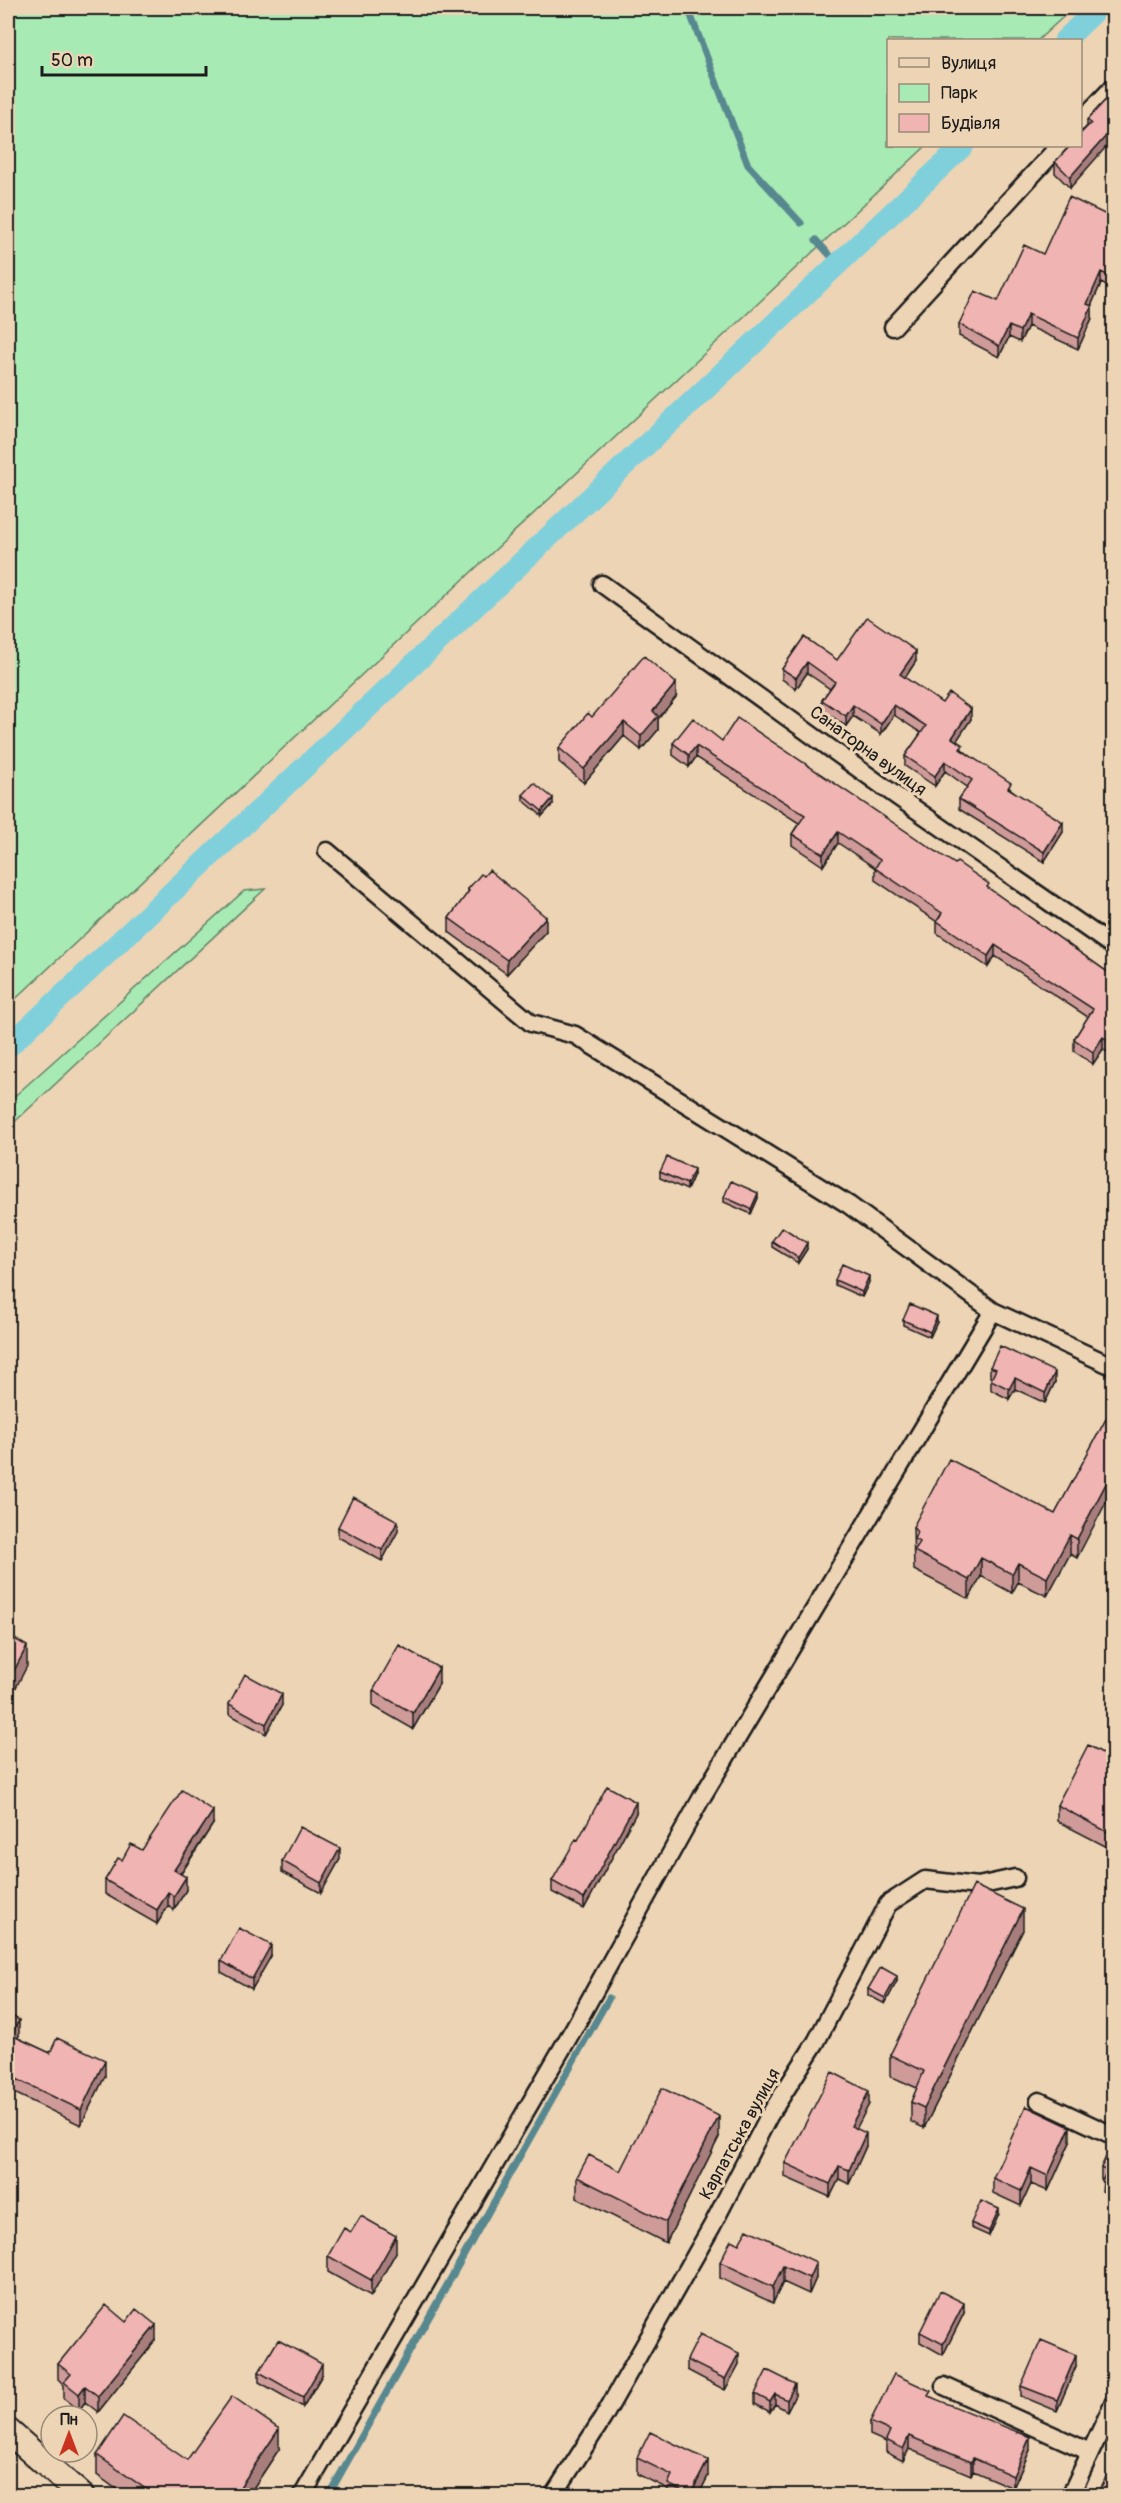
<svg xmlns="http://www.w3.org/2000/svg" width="1121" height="2503" font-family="Pangolin,sans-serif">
  <rect width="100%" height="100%" fill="#edd4b5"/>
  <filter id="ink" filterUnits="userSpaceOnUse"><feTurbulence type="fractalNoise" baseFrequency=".0167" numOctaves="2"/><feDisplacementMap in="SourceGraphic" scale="12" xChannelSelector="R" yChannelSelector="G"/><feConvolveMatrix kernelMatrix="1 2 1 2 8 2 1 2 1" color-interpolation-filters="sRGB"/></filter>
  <g filter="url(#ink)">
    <path fill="#a8eab4" stroke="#628368" stroke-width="1.5" d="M8 8H1073L1038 40H888V146H926L8 1006Z
      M265 889 8 1128V1102L244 891Z"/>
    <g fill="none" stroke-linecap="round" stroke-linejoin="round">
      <path stroke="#58888f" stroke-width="7" d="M688 8 748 165 801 223
        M816 240 838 264
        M328 2496 609 1998"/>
      <path stroke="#80d0dc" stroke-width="22" d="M1065 40 1098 8
        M8 1047 963 146"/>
      <g stroke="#1c1c1c" stroke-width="21">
        <path id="street" d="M1080 122 1114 86
          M893 327 1059 146
          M602 584 895 795 1114 947
          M327 851 531 1023 575 1035 849 1205 993 1311
          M1039 2101 1114 2136
          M944 2386 1090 2452
          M302 2496 574 2028 702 1797 993 1311 1114 1367
          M553 2496 603 2418 712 2226 769 2116 816 2042 888 1904 925 1880 978 1886 1015 1878
          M1070 2496 1114 2402"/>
      </g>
      <g stroke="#1c1c1c" stroke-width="28">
        <path id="secondary" d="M8 2431 82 2496"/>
      </g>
      <use href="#street" stroke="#edd4b5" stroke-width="16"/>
      <use href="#secondary" stroke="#edd4b5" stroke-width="24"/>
    </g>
    <path fill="#ce9b99" stroke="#1c1c1c" stroke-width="1.5" d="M1113 92 1070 188 1055 173V162L1087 126V120Z
      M1113 218V289L1101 283 1091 306 1092 318 1078 349 1028 326 1020 342 1009 337 999 357 959 336V324L998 301 1043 254Z
      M804 637 837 660 916 661 905 678 942 703 971 719 956 741 963 750 1063 832 1044 862 959 809V799L967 787 945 771 935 786 905 766V756L921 733 894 715 881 734 853 716 846 726 822 710V700L830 689 807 673 796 689 782 679V669Z
      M676 697 658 719V730L641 750 624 736 584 783 559 762V748L592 717Z
      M722 741 989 889 1113 976V1056L1103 1049 1093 1064 1074 1051V1039L1088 1017 995 956 988 967 937 933V922L875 880V868L838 843 823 866 792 845V834L799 823 696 757 689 767 673 755V743Z
      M523 795 553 804 542 816 523 800Z
      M468 889 546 931 507 974 449 932V918L468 893Z
      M660 1172 694 1174 687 1190 660 1178Z
      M724 1197 758 1198 751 1214 724 1202Z
      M772 1241 807 1249 798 1263 772 1247Z
      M835 1280 869 1282 862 1297 835 1285Z
      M903 1320 937 1322 930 1337 903 1325Z
      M990 1367 1055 1382 1045 1403 1015 1389 1009 1399 991 1390V1380L992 1378 990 1377Z
      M1113 1406 1077 1558 1070 1554 1047 1596 1018 1582 1012 1593 981 1576 969 1599 914 1570 913 1527 1055 1514Z
      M338 1527 398 1531 382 1561 338 1537Z
      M439 1684 413 1729 373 1706V1691Z
      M229 1704 282 1705 266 1734 229 1714Z
      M1113 1759V1850L1057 1821V1805Z
      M636 1813 584 1909 552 1892V1881L578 1840Z
      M213 1824 181 1874 186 1890 174 1910 168 1906 157 1924 105 1894V1880L122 1860 142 1850Z
      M340 1859 321 1893 282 1872V1861Z
      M1023 1930 924 2128 911 2122V2102L917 2088 890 2076V2055Z
      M271 1956 252 1989 221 1972V1961Z
      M897 1981 885 2004 868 1995V1989Z
      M8 2014 19 2035 18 2038 50 2053 105 2076 81 2125 8 2090Z
      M869 2104 856 2128 866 2146 849 2184 839 2179 830 2197 785 2177V2163Z
      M719 2137 666 2243 577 2198V2177L620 2171Z
      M1070 2142 1048 2191 1031 2184 1021 2206 993 2193V2178Z
      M1113 2142V2197L1102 2191 1103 2180 1101 2179V2168Z
      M1113 2206V2228L1109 2226V2215Z
      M999 2214 989 2236 971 2228V2223Z
      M351 2232 396 2252 371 2296 328 2272V2256Z
      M739 2244 816 2278 809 2294 783 2282 773 2303 720 2278V2262Z
      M964 2313 943 2355 920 2342V2332Z
      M126 2322 156 2340 98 2412 85 2402 79 2410 64 2398V2385L58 2379V2364Z
      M687 2360 739 2364 725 2390 687 2370Z
      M1076 2366 1057 2411 1021 2396V2386Z
      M259 2372 322 2375 303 2407 259 2382Z
      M755 2394 795 2395 787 2411 775 2404 770 2412 755 2404Z
      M931 2397 1030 2450 1013 2488 973 2471 971 2475 909 2449 903 2461 886 2452V2442L870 2435V2422Z
      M279 2449 248 2496H126L97 2475V2455L187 2460Z
      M637 2458 708 2476 698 2496H668V2489L637 2474Z"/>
    <path fill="#a87e7d" stroke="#1c1c1c" stroke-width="1.5" d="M1113 128V139L1070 188V177Z
      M1101 272V283L1087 315V304Z
      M1092 306V318L1078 349V338Z
      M1028 314V326L1020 342V331Z
      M1009 326V337L999 357V346Z
      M916 651V661L900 685V674Z
      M807 662V673L796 689V678Z
      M676 683V697L658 719V730L641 750V736L653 711Z
      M853 705V716L846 726V716Z
      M894 705V715L881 734V724Z
      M971 709V719L952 748V738Z
      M624 722V736L584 783V769Z
      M696 746V757L689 767V755Z
      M945 761V771L935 786V776Z
      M553 798V804L542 816V811Z
      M1063 822V832L1044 862V852Z
      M838 832V843L823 866V854Z
      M546 917V931L507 974V960Z
      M995 945V956L988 967V956Z
      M1103 1037V1049L1093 1064V1052Z
      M694 1169V1174L687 1190V1184Z
      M758 1193V1198L751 1214V1209Z
      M807 1243V1249L798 1263V1258Z
      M869 1276V1282L862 1297V1292Z
      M937 1316V1322L930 1337V1332Z
      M1055 1372V1382L1045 1403V1393Z
      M1015 1378V1389L1009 1399V1389Z
      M1113 1470V1489L1077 1558V1539Z
      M398 1521V1531L382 1561V1550Z
      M1070 1535V1554L1047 1596V1578Z
      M981 1558V1576L969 1599V1580Z
      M1018 1563V1582L1012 1593V1574Z
      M27 1646V1666L8 1703V1682Z
      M439 1668V1684L413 1729V1713Z
      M282 1694V1705L266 1734V1724Z
      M636 1802V1813L584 1909V1899Z
      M213 1811V1824L174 1883V1870Z
      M340 1848V1859L321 1893V1883Z
      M186 1877V1890L174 1910V1896Z
      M168 1892V1906L157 1924V1910Z
      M1023 1909V1930L924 2128V2108Z
      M271 1945V1956L252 1989V1979Z
      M897 1976V1981L885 2004V1998Z
      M19 2020V2035L11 2050V2035Z
      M105 2060V2076L81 2125V2110Z
      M869 2091V2104L851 2139V2126Z
      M719 2116V2137L666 2243V2222Z
      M1070 2127V2142L1048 2191V2176Z
      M866 2133V2146L849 2184V2170Z
      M839 2166V2179L830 2197V2184Z
      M1031 2168V2184L1021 2206V2191Z
      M999 2209V2214L989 2236V2231Z
      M396 2236V2252L371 2296V2280Z
      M816 2262V2278L809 2294V2278Z
      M783 2266V2282L773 2303V2287Z
      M964 2303V2313L943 2355V2344Z
      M156 2325V2340L98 2412V2396Z
      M739 2353V2364L725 2390V2379Z
      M1076 2355V2366L1057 2411V2400Z
      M322 2364V2375L303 2407V2397Z
      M795 2384V2395L787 2411V2400Z
      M85 2386V2402L79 2410V2394Z
      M775 2394V2404L770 2412V2402Z
      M279 2429V2449L248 2496H234Z
      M909 2436V2449L903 2461V2449Z
      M1030 2437V2450L1013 2488V2476Z
      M973 2458V2471L971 2475V2462Z
      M708 2460V2476L698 2496H690Z"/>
    <path fill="#f0b4b2" stroke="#1c1c1c" stroke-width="1.5" d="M1113 92V128L1070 177 1055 162 1070 146H1080V134L1091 123 1087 120Z
      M1069 197 1113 218V278L1101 272 1087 304 1092 306 1078 338 1028 314 1020 331 1009 326 999 346 959 324 975 291 998 301 1024 245 1043 254Z
      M867 617 916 651 900 674 942 703 949 693 971 709 952 738 963 745 960 749 1011 783 1008 788 1063 822 1044 852 959 799 972 780 945 761 935 776 905 756 926 726 894 705 881 724 853 705 846 716 822 700 835 682 807 662 796 678 782 669 804 637 837 660Z
      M644 656 676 683 653 711 658 716 641 736 624 722 584 769 559 748 588 713 592 717Z
      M693 718 722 741 737 718 955 864 957 862 989 884 987 887 1113 976V1044L1103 1037 1093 1052 1074 1039 1093 1009 995 945 988 956 937 921 942 913 875 868 880 860 838 832 823 854 792 834 805 815 696 746 689 755 673 743Z
      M534 783 553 798 542 811 523 795Z
      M489 870 546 917 507 960 449 918 469 891 468 889 481 874 484 876Z
      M667 1157 694 1169 687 1184 660 1172Z
      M731 1181 758 1193 751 1209 724 1197Z
      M782 1227 807 1243 798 1258 772 1241Z
      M842 1264 869 1276 862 1292 835 1280Z
      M910 1304 937 1316 930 1332 903 1320Z
      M1000 1346 1055 1372 1045 1393 1015 1378 1009 1389 991 1380 996 1369 990 1367Z
      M1113 1406V1470L1077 1539 1070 1535 1047 1578 1018 1563 1012 1574 981 1558 969 1580 914 1551 920 1542 914 1539 917 1532 913 1527 949 1459 1055 1514Z
      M353 1497 398 1521 382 1550 338 1527Z
      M8 1635 27 1646 8 1682Z
      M399 1645 439 1668 413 1713 373 1691Z
      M245 1674 282 1694 266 1724 229 1704Z
      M1088 1745 1113 1759V1835L1057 1805Z
      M607 1786 636 1802 584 1899 552 1881 576 1839 578 1840Z
      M182 1790 213 1811 174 1870 186 1877 174 1896 168 1892 157 1910 105 1880 118 1858 122 1860 131 1844 142 1850Z
      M300 1827 340 1848 321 1883 282 1861Z
      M974 1885 1023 1909 924 2108 911 2102 924 2071 890 2055Z
      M239 1928 271 1945 252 1979 221 1961Z
      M881 1967 897 1976 885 1998 868 1989Z
      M8 2014 19 2020 11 2035 50 2053 57 2038 105 2060 81 2110 8 2075Z
      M832 2072 869 2091 851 2126 866 2133 849 2170 839 2166 830 2184 785 2163Z
      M662 2088 719 2116 666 2222 577 2177 589 2155 620 2171Z
      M1026 2106 1070 2127 1048 2176 1031 2168 1021 2191 993 2178Z
      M1113 2142V2186L1102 2181 1107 2171 1101 2168Z
      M981 2201 999 2209 989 2231 971 2223Z
      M1113 2206V2217L1109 2215Z
      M361 2216 396 2236 371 2280 328 2256 344 2228 351 2232Z
      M747 2229 816 2262 809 2278 783 2266 773 2287 720 2262 731 2240 739 2244Z
      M940 2291 964 2303 943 2344 920 2332Z
      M106 2305 126 2322 136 2309 156 2325 98 2396 85 2386 79 2394 64 2382 71 2374 58 2364Z
      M700 2334 739 2353 725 2379 687 2360Z
      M278 2340 322 2364 303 2397 259 2372Z
      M1041 2340 1076 2355 1057 2400 1021 2386Z
      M767 2370 795 2384 787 2400 775 2394 770 2402 755 2394Z
      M894 2374 931 2391 928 2396 1030 2437 1013 2476 973 2458 971 2462 909 2436 903 2449 886 2440 890 2431 870 2422Z
      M232 2396 279 2429 234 2496H156L97 2455 123 2416 187 2460Z
      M650 2432 708 2460 690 2495 668 2484 672 2475 637 2458Z
      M1113 2462V2496H1097Z"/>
  </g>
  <g text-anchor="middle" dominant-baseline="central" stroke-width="6" stroke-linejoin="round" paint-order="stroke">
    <g font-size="18" fill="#1c1c1c" stroke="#edd4b5">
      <text transform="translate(868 751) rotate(36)">Санаторна вулиця</text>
      <text transform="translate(740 2134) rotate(-61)">Карпатська вулиця</text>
    </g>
  </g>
  <rect width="1121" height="2503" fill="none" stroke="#edd4b5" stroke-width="30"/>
  <rect x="15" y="15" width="1091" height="2473" fill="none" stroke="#1c1c1c" stroke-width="2" filter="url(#ink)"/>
  <rect x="887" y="39" width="195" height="108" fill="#edd4b5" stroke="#998a78" stroke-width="1.5"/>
  <rect x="899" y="58" width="30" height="9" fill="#edd4b5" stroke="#998a78" stroke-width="1.5"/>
  <text x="941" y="69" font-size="18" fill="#1c1c1c">Вулиця</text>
  <rect x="899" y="84" width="30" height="18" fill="#a8eab4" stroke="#998a78" stroke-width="1.5"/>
  <text x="941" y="99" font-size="18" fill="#1c1c1c">Парк</text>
  <rect x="899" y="114" width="30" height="18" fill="#f0b4b2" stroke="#998a78" stroke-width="1.5"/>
  <text x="941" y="129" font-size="18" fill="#1c1c1c">Будівля</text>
  <g transform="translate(69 2434)"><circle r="28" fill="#edd4b5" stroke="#998a78" stroke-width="1.5"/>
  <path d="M0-4.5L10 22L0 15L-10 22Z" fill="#c8321e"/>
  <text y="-9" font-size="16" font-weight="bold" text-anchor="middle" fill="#1c1c1c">Пн</text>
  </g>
  <path d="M42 66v9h164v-9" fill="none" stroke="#1c1c1c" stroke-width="3"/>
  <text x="51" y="66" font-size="18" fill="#1c1c1c" stroke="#edd4b5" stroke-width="4.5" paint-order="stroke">50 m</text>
</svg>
